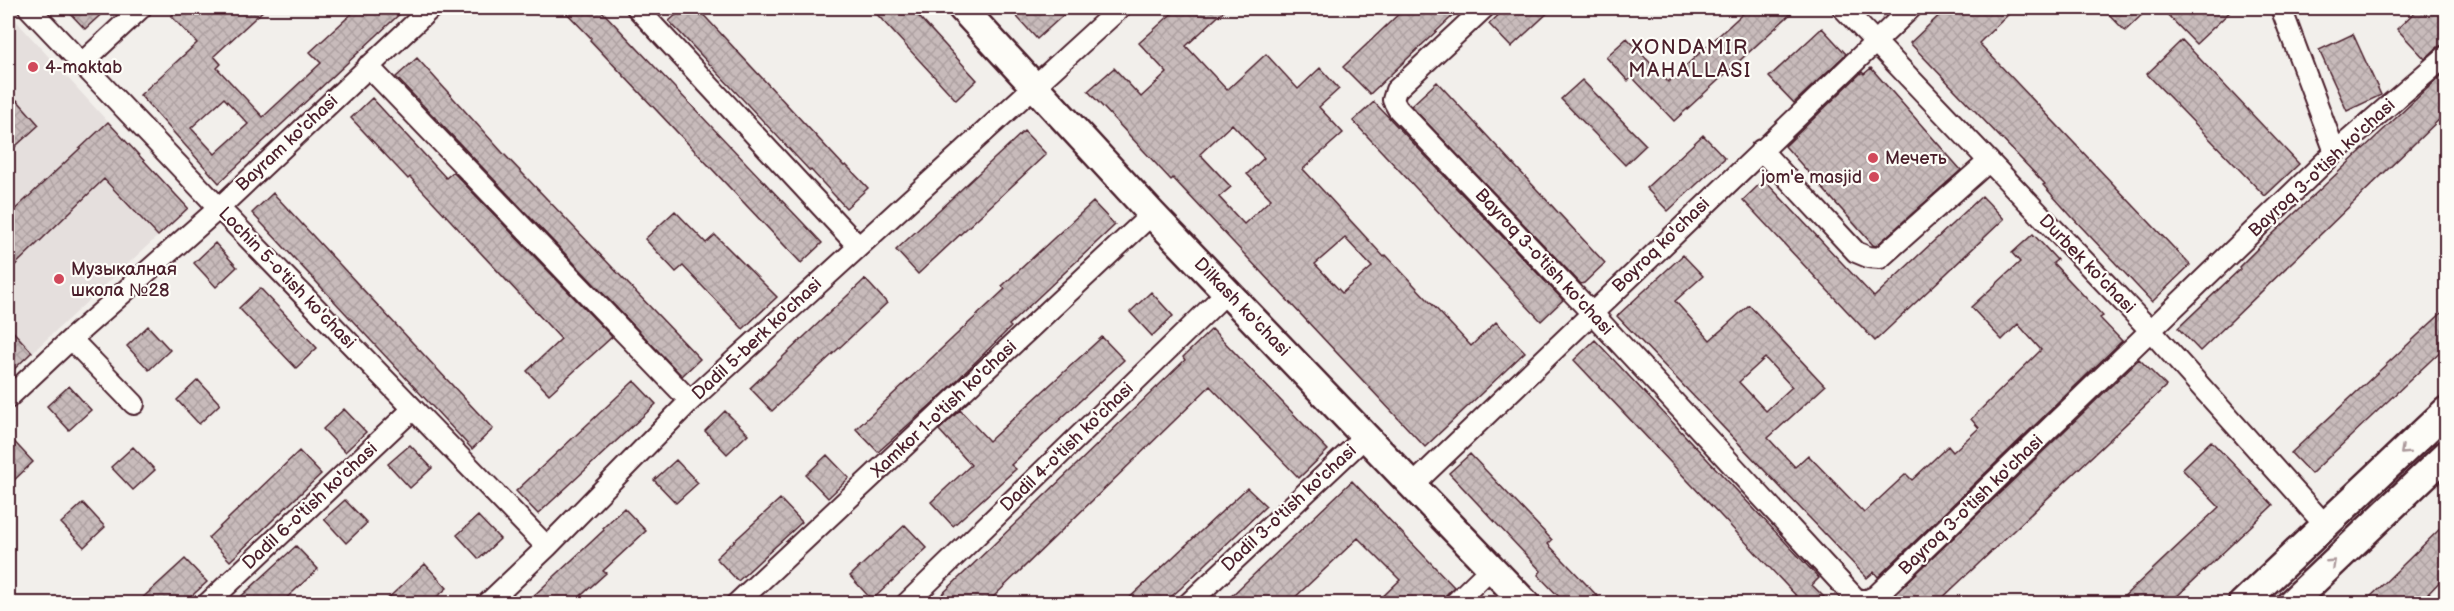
<svg xmlns="http://www.w3.org/2000/svg" width="2454" height="611" font-family="'Balsamiq Sans',sans-serif">
  <defs>
    <pattern id="building-cross-hatch" width="8" height="8" patternUnits="userSpaceOnUse" patternTransform="scale(1.5)"><rect width="8" height="8" fill="#c8bbbb"/><path d="M0 0l8 8M0 8l8-8" fill="none" stroke="#ada0a1"/></pattern>
  </defs>
  <rect width="100%" height="100%" fill="#f2efeb"/>
  <filter id="ink" filterUnits="userSpaceOnUse"><feTurbulence type="fractalNoise" baseFrequency=".0167" numOctaves="2"/><feDisplacementMap in="SourceGraphic" scale="12" xChannelSelector="R" yChannelSelector="G"/><feConvolveMatrix kernelMatrix="1 2 1 2 8 2 1 2 1" color-interpolation-filters="sRGB"/></filter>
  <g filter="url(#ink)">
    <path fill="#e5dfdd" d="M8 12 108 122 78 151 158 236 8 375Z"/>
    <path fill="url(#building-cross-hatch)" stroke="#4a1f2b" stroke-width="1.5" fill-rule="evenodd" d="M65 8H108L85 29Z
      M180 8H266L214 56 221 64 217 68 263 117 321 63 310 52 358 8H406L219 183 140 95 197 43 171 16ZM224 98 248 124 215 154 191 128Z
      M562 8H599L822 243 801 263 590 40 591 38Z
      M684 8H697L844 166 846 165 868 188 846 208 811 170 810 171 669 21Z
      M871 8H911L977 80 956 100Z
      M1009 8H1071L1037 39Z
      M1178 8H1227L1186 46 1227 90 1266 54 1298 89 1320 68 1339 89 1319 107 1343 133 1303 169 1384 257 1386 255 1471 346 1496 322 1525 352 1425 447 1173 178 1171 180 1088 91 1114 68 1141 97 1167 73 1139 43ZM1232 124 1264 158 1247 174 1271 199 1244 224 1219 197 1231 187 1200 154ZM1345 238 1372 267 1342 293 1315 264Z
      M1405 8H1461L1370 94 1343 67Z
      M1506 8H1553L1511 47 1489 24Z
      M1749 8H1797L1674 121 1632 77 1628 81 1606 57 1627 38 1668 82Z
      M1947 8H2015L1979 43 2190 265 2152 302 2071 216 2043 185 2045 184 1910 43Z
      M2103 8H2149L2125 31Z
      M2161 8H2234L2196 44Z
      M2419 8H2446V44L2438 47 2425 59 2397 29Z
      M1822 28 1846 54 1794 103 1769 77Z
      M2353 34 2381 95 2347 111 2319 50Z
      M2182 40 2299 164 2265 196 2147 74Z
      M417 58 502 152 700 359 682 376 396 77Z
      M1871 68 1961 170 1876 246 1873 245 1785 146 1862 72 1864 74Z
      M2446 71V113L2200 351 2178 328 2240 269 2239 267 2261 245Z
      M1582 80 1646 145 1625 165 1561 99Z
      M1437 82 1605 263 1584 283 1581 284 1411 106Z
      M372 98 446 178 453 172 612 337 549 394 527 371 561 339 410 177 408 179 351 118Z
      M17 100 39 125 8 153V108Z
      M1374 102 1563 300 1541 321 1353 121Z
      M108 122 188 208 158 236 104 179 8 272V216Z
      M1024 131 1046 154 918 274 896 250Z
      M1703 135 1725 158 1668 211 1646 188Z
      M1764 180 1874 297 1982 196 2004 219 1875 341 1743 200Z
      M273 193 493 429 472 449 252 213Z
      M1093 202 1115 225 1009 325 1011 327 944 393 878 452 856 429 1005 289 1002 286Z
      M675 211 706 243 715 235 777 297 743 329 683 266 676 272 645 239Z
      M2033 234 2057 260 2053 263 2103 316 2100 318 2122 341 1878 577 1874 572 1867 578 1617 316 1683 255 1703 276 1675 301 1710 340 1749 305 1825 386 1768 438 1795 467 1808 455 1864 513 1906 474 1912 480 1948 446 1953 452 1979 428 1971 419 2041 350 2018 324 2002 340 1971 307 2020 262 2012 253ZM1765 358 1792 387 1766 411 1739 382Z
      M215 243 237 267 216 287 194 263Z
      M865 279 887 303 772 411 750 388Z
      M260 288 317 348 296 368 239 308Z
      M1151 292 1173 316 1152 336 1130 312Z
      M2446 309V346L2311 474 2291 453Z
      M8 326 32 352 8 375Z
      M148 326 170 350 149 370 127 346Z
      M1212 329 1328 450 1299 478 1210 386 987 603H933L1185 360 1183 357Z
      M1102 337 1124 360 1011 465 1016 469 953 526 931 502 971 465 939 430 960 410 989 441Z
      M1595 340 1819 578 1812 585 1830 603H1803L1574 360Z
      M2139 359 2166 386 1937 603H1904L1895 594Z
      M198 380 220 404 199 424 177 400Z
      M634 381 656 404 538 514 516 491Z
      M69 386 91 410 69 430 47 406Z
      M344 409 366 432 345 452 323 429Z
      M725 411 748 434 727 454 705 431Z
      M8 435 33 462 8 486Z
      M2211 441 2273 505 2170 603H2117L2219 507 2182 469Z
      M410 445 432 468 410 488 388 464Z
      M133 447 155 470 133 490 111 467Z
      M299 451 321 474 230 561 208 538Z
      M1470 454 1552 540 1548 544 1604 603H1565L1538 575 1541 571 1449 473Z
      M827 455 849 478 828 498 806 475Z
      M676 460 698 483 676 503 654 480Z
      M1352 481 1454 587 1445 596 1442 603H1376L1400 580 1358 538 1289 603H1224Z
      M1247 488 1266 506 1181 588 1164 603H1124Z
      M780 499 802 522 738 581 716 558Z
      M345 500 367 523 346 543 324 519Z
      M83 503 105 527 84 547 61 523Z
      M624 508 646 531 603 571 606 573 573 603H526L604 530 603 528Z
      M478 516 500 539 479 559 457 535Z
      M2446 523V575L2427 595 2417 603H2364Z
      M905 525 927 548 872 600 850 576Z
      M296 546 318 569 281 603H234Z
      M185 559 207 582 184 603H137Z
      M425 564 447 588 430 603H383Z"/>
    <g fill="none" stroke-linecap="round" stroke-linejoin="round">
      <g stroke="#4a1f2b" stroke-width="24">
        <path id="street" d="M29 8 219 208 547 547
          M637 8 858 246
          M1484 8 1396 90 1393 100 1398 109 1591 312 1855 598 1865 601 1876 596 2335 152 2446 56
          M1843 8 2151 331 2325 525
          M2281 8 2335 152
          M82 63 141 8
          M368 66 690 401
          M1761 150 1856 252 1868 257 1880 258 1989 161
          M71 339 134 404
          M8 398 71 339 219 208 431 8
          M1413 485 1911 8
          M207 604 413 409
          M487 604 547 547 690 401 1120 8
          M736 604 1152 214
          M906 604 1228 291
          M1188 604 1365 437
          M1454 604 1492 567"/>
      </g>
      <g stroke="#4a1f2b" stroke-width="32">
        <path id="secondary" d="M962 8 1152 214 1526 604
          M2242 604 2446 411
          M2290 604 2446 455"/>
      </g>
      <use href="#street" stroke="#fdfcf7" stroke-width="20"/>
      <use href="#secondary" stroke="#fdfcf7" stroke-width="27"/>
    </g>
    <defs><path id="oneway-chevron" d="M-2-3.5L2.5 0L-2 3.5" fill="none" stroke-width="1.6" stroke-linecap="round" stroke-linejoin="round" transform="scale(1.5)"/></defs>
    <g stroke="#ac999b">
      <use href="#oneway-chevron" transform="translate(2404 451) rotate(137)"/>
      <use href="#oneway-chevron" transform="translate(2332 563) rotate(-43)"/>
    </g>
  </g>
  <g fill="#d1495b" stroke="#fdfcf7" stroke-width="2">
    <circle cx="33" cy="67" r="6"/>
    <circle cx="1873" cy="158" r="6"/>
    <circle cx="1874" cy="177" r="6"/>
    <circle cx="59" cy="279" r="6"/>
  </g>
  <g text-anchor="middle" dominant-baseline="central" stroke-width="4.5" stroke-linejoin="round" paint-order="stroke">
    <g font-size="18" fill="#4a1f2b" stroke="#fdfcf7" text-anchor="start">
      <text x="45" y="67">4-maktab</text>
      <text x="1885" y="158">Мечеть</text>
      <text x="1862" y="177" text-anchor="end">jom'e masjid</text>
      <text x="71" y="269">Музыкалная<tspan x="71" dy="21">школа №28</tspan></text>
    </g>
    <g font-size="18" fill="#4a1f2b" stroke="#fdfcf7">
      <text transform="translate(287 143) rotate(-43)">Bayram ko'chasi</text>
      <text transform="translate(2322 168) rotate(-43)">Bayroq 3-o'tish ko'chasi</text>
      <text transform="translate(1661 245) rotate(-44)">Boyroq ko'chasi</text>
      <text transform="translate(1544 262) rotate(47)">Bayroq 3-o'tish ko'chasi</text>
      <text transform="translate(2087 264) rotate(46)">Durbek ko'chasi</text>
      <text transform="translate(287 278) rotate(46)">Lochin 5-o'tish ko'chasi</text>
      <text transform="translate(1242 307) rotate(46)">Dilkash ko'chasi</text>
      <text transform="translate(757 339) rotate(-43)">Dadil 5-berk ko'chasi</text>
      <text transform="translate(944 409) rotate(-43)">Xamkor 1-o'tish ko'chasi</text>
      <text transform="translate(1067 447) rotate(-44)">Dadil 4-o'tish ko'chasi</text>
      <text transform="translate(1971 505) rotate(-44)">Bayroq 3-o'tish ko'chasi</text>
      <text transform="translate(310 506) rotate(-43)">Dadil 6-o'tish ko'chasi</text>
      <text transform="translate(1289 508) rotate(-43)">Dadil 3-o'tish ko'chasi</text>
    </g>
    <g font-size="20" letter-spacing="1.5" fill="#4a1f2b" stroke="#fdfcf7">
      <text x="1690" y="48">XONDAMIR<tspan x="1690" dy="23">MAHALLASI</tspan></text>
    </g>
  </g>
  <rect width="2454" height="611" fill="none" stroke="#fdfcf7" stroke-width="30"/>
  <rect x="15" y="15" width="2424" height="581" fill="none" stroke="#4a1f2b" stroke-width="2" filter="url(#ink)"/>
</svg>
